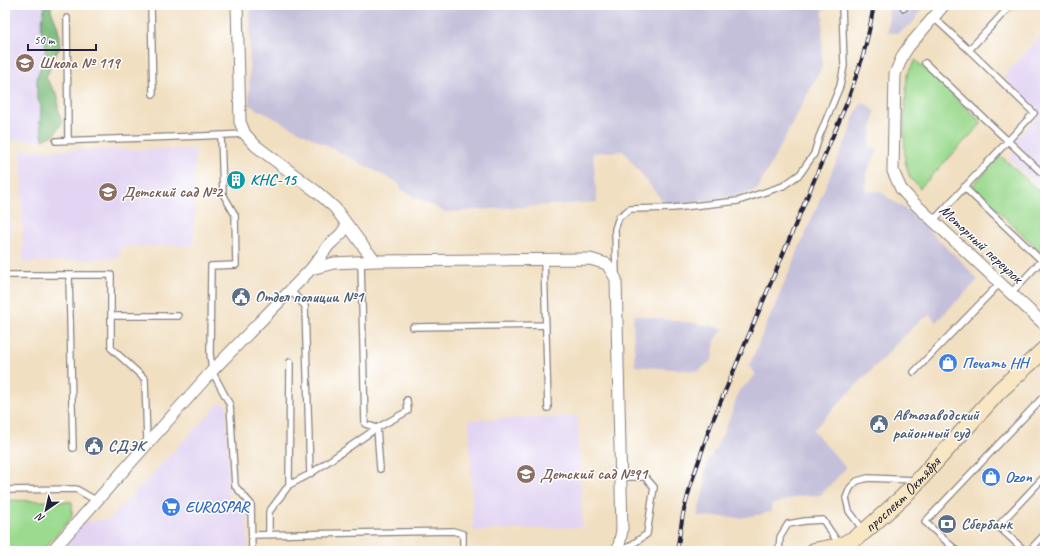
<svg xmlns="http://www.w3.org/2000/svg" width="1050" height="556" font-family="Caveat,sans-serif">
  <rect width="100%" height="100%" fill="#fff"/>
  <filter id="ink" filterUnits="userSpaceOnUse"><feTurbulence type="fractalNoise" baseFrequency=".025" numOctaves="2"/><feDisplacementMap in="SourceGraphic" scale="8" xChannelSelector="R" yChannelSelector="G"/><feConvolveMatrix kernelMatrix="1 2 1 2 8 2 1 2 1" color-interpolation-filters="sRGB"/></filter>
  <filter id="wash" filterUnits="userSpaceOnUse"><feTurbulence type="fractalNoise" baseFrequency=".012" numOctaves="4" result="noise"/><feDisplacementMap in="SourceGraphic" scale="16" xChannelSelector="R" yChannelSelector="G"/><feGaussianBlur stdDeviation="0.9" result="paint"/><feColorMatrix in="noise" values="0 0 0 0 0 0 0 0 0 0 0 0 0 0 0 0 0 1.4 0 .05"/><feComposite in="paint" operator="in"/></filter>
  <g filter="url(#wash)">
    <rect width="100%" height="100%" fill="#f1dfc1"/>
    <path fill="#e2d4f3" d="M5 5H45L47 140H5Z
      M1045 31V192L1009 159 1018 145 1014 142 1040 113 1003 77Z
      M195 149 194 245 120 247 119 258 23 263 21 150Z
      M5 151H10L11 262 5 263Z
      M220 403H224L227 406 229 507 244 508 247 511 248 547 245 551H59L84 522 109 519Z
      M578 416 582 527 473 531 469 420Z"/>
    <path fill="#c5c0da" d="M255 5H823L822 67 757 190 738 196 671 205 660 198 623 151 593 153 597 202 445 212 402 190 398 183 249 105 250 13Z
      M889 5H925L912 24 897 33H888Z
      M862 102 871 107 875 112 869 146 878 151 866 173V192L879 191 909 212 961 261 978 280 936 322 930 315 919 321 813 430 846 468 821 495 798 496 778 503 771 504 772 512 741 518 697 516 705 484 704 474 707 463 717 446 731 415 739 390 747 384 756 374 749 366 829 178 851 129 853 118Z
      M634 315 706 325 724 328 715 340 712 360 698 371 635 366 633 320Z"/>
    <path fill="#9bda8f" stroke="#5e7e65" d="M915 60 982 123 920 188 910 178 905 161 904 125 907 75Z
      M1001 156 1045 197V250L1042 253 972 186Z
      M5 500 72 502V512L71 518 42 551H5Z"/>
    <path fill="#7cba7a" stroke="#4f6e5a" d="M45 5H51V10L58 28 60 47 54 58 46 78 58 96V108L62 123 55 134 43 140 40 123 41 107 37 97V77L42 64 46 48 41 27Z"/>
  </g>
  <g filter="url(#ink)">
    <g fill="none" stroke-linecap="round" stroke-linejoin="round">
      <g stroke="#8a807e" stroke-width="8">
        <path id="service" d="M151 5 153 94
          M904 8V5
          M67 18 68 140
          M969 50 1011 5
          M925 63 1041 172
          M221 135 223 194 235 215 236 265 211 266 210 353 212 371 230 405 235 486 251 504 252 551
          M56 141 203 136 245 134
          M964 187 1042 261
          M933 221 1034 113 969 50 933 17
          M544 260 548 408
          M361 262 365 424 377 428 380 469
          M5 275H111V348L145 379 147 442
          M69 275 73 448
          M616 275 615 229 619 217 630 209 673 208 738 201 783 186 800 174 814 154 819 137 840 86 844 66 842 5
          M290 290 305 306 310 474
          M1011 293 1045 257
          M111 316H178
          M413 327 546 325
          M914 372 1000 283
          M621 477H645L654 487 647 534 623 551
          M289 485 290 362
          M5 490 76 489 97 501
          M864 531 849 511 846 498 850 488 857 481 868 478 915 480
          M252 535 453 531 463 534V551
          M269 535V512L289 485 310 474 377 428 408 411 407 400
          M779 551 780 537 788 524 805 521 823 520 839 544
          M957 551 925 522 1045 395
          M1025 551 998 526 1045 476
          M1029 551 1045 534"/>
      </g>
      <g stroke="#8a807e" stroke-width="13">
        <path id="minor" d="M237 5 240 122 245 134 256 146 317 192 335 208 366 250 376 261
          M944 5 909 46 903 55 895 74 893 171 901 189 913 202 1045 325
          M311 269 334 263 376 261 590 259 607 264 616 279 622 530 618 551
          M52 551 212 371 311 269 329 245 341 234 347 225"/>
      </g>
      <g stroke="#8a807e" stroke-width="18">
        <g id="secondary">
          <path id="s1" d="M814 551 840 546 854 539 865 531 903 497 919 480 999 391 1045 349"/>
        </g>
      </g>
      <use href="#service" stroke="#fff" stroke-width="5.5"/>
      <use href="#minor" stroke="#fff" stroke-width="11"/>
      <use href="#secondary" stroke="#f9e7c3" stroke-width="16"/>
      <g stroke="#22223b" stroke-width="4">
        <path id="rail" d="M677 551 683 514 691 484 710 427 848 100 863 56 869 31 874 5"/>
      </g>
      <use href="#rail" stroke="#fff" stroke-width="2.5" stroke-dasharray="8" stroke-linecap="butt"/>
    </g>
  </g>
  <defs>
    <g id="school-disc" transform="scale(1)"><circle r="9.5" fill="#8d6e63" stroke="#fff"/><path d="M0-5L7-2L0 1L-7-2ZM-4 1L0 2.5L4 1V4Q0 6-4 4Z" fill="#fff"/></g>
    <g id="building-disc" transform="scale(1)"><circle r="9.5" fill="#0f9aa8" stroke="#fff"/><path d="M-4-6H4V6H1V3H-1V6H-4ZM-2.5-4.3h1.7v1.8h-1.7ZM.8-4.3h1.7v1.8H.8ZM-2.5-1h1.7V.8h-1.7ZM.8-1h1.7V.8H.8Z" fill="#fff"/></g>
    <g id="civic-disc" transform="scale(1)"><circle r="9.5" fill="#5c6f8a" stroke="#fff"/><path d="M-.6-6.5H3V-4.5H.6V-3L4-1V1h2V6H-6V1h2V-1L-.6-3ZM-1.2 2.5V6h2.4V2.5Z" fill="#fff"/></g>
    <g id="shop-disc" transform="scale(1)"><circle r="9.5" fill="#3f7fe0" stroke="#fff"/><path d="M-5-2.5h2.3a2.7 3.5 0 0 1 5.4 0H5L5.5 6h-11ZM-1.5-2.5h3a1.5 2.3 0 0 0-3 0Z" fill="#fff"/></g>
    <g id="supermarket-disc" transform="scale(1)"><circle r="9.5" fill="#3f7fe0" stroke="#fff"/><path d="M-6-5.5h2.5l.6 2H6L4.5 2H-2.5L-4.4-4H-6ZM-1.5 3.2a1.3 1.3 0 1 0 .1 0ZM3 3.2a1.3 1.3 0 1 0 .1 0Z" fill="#fff"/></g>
    <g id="bank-disc" transform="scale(1)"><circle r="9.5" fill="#5c6f8a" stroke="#fff"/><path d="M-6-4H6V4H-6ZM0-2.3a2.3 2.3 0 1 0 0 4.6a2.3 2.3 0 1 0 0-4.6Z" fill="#fff"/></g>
  </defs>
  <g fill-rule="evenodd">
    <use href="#school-disc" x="25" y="63"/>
    <use href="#building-disc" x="236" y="180"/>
    <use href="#school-disc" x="108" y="192"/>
    <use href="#civic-disc" x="241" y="297"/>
    <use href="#shop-disc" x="948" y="363"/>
    <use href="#civic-disc" x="879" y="424"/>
    <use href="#civic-disc" x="94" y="446"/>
    <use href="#school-disc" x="526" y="474"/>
    <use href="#shop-disc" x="991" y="477"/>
    <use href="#supermarket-disc" x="171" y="507"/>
    <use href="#bank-disc" x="947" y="524"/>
  </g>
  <g text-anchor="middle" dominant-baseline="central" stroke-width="3" stroke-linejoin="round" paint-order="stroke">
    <g font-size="16" font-weight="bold" fill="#785e54" stroke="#fff" text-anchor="start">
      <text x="39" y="63">Школа № 119</text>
      <text x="122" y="192">Детский сад №2</text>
      <text x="540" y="474">Детский сад №91</text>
    </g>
    <g font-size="16" font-weight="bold" fill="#0d838f" stroke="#fff" text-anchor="start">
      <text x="250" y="180">КНС-15</text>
    </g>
    <g font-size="16" fill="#22223b" stroke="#fff">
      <text transform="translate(981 244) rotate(43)">Моторный переулок</text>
      <text stroke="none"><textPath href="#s1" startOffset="108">проспект Октября</textPath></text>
    </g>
    <g font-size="16" font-weight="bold" fill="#4e5e75" stroke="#fff" text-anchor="start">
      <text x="255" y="297">Отдел полиции №1</text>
      <text x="893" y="415">Автозаводский<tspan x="893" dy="18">районный суд</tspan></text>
      <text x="108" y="446">СДЭК</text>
      <text x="961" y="524">Сбербанк</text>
    </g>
    <g font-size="16" font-weight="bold" fill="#366cbe" stroke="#fff" text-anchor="start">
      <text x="962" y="363">Печать НН</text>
      <text x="1005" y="477">Ozon</text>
      <text x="185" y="507">EUROSPAR</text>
    </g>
  </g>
  <rect width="1050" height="556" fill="none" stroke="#fff" stroke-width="20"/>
  <g transform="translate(46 510) rotate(214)" stroke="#ffffff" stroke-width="3" paint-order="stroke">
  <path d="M0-3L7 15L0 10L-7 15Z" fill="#22223b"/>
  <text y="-6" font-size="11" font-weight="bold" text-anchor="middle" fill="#22223b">N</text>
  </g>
  <path d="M28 44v6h68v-6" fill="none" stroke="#22223b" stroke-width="2"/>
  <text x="34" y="44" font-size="12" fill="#22223b" stroke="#ffffff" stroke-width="3" paint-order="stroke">50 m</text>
</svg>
